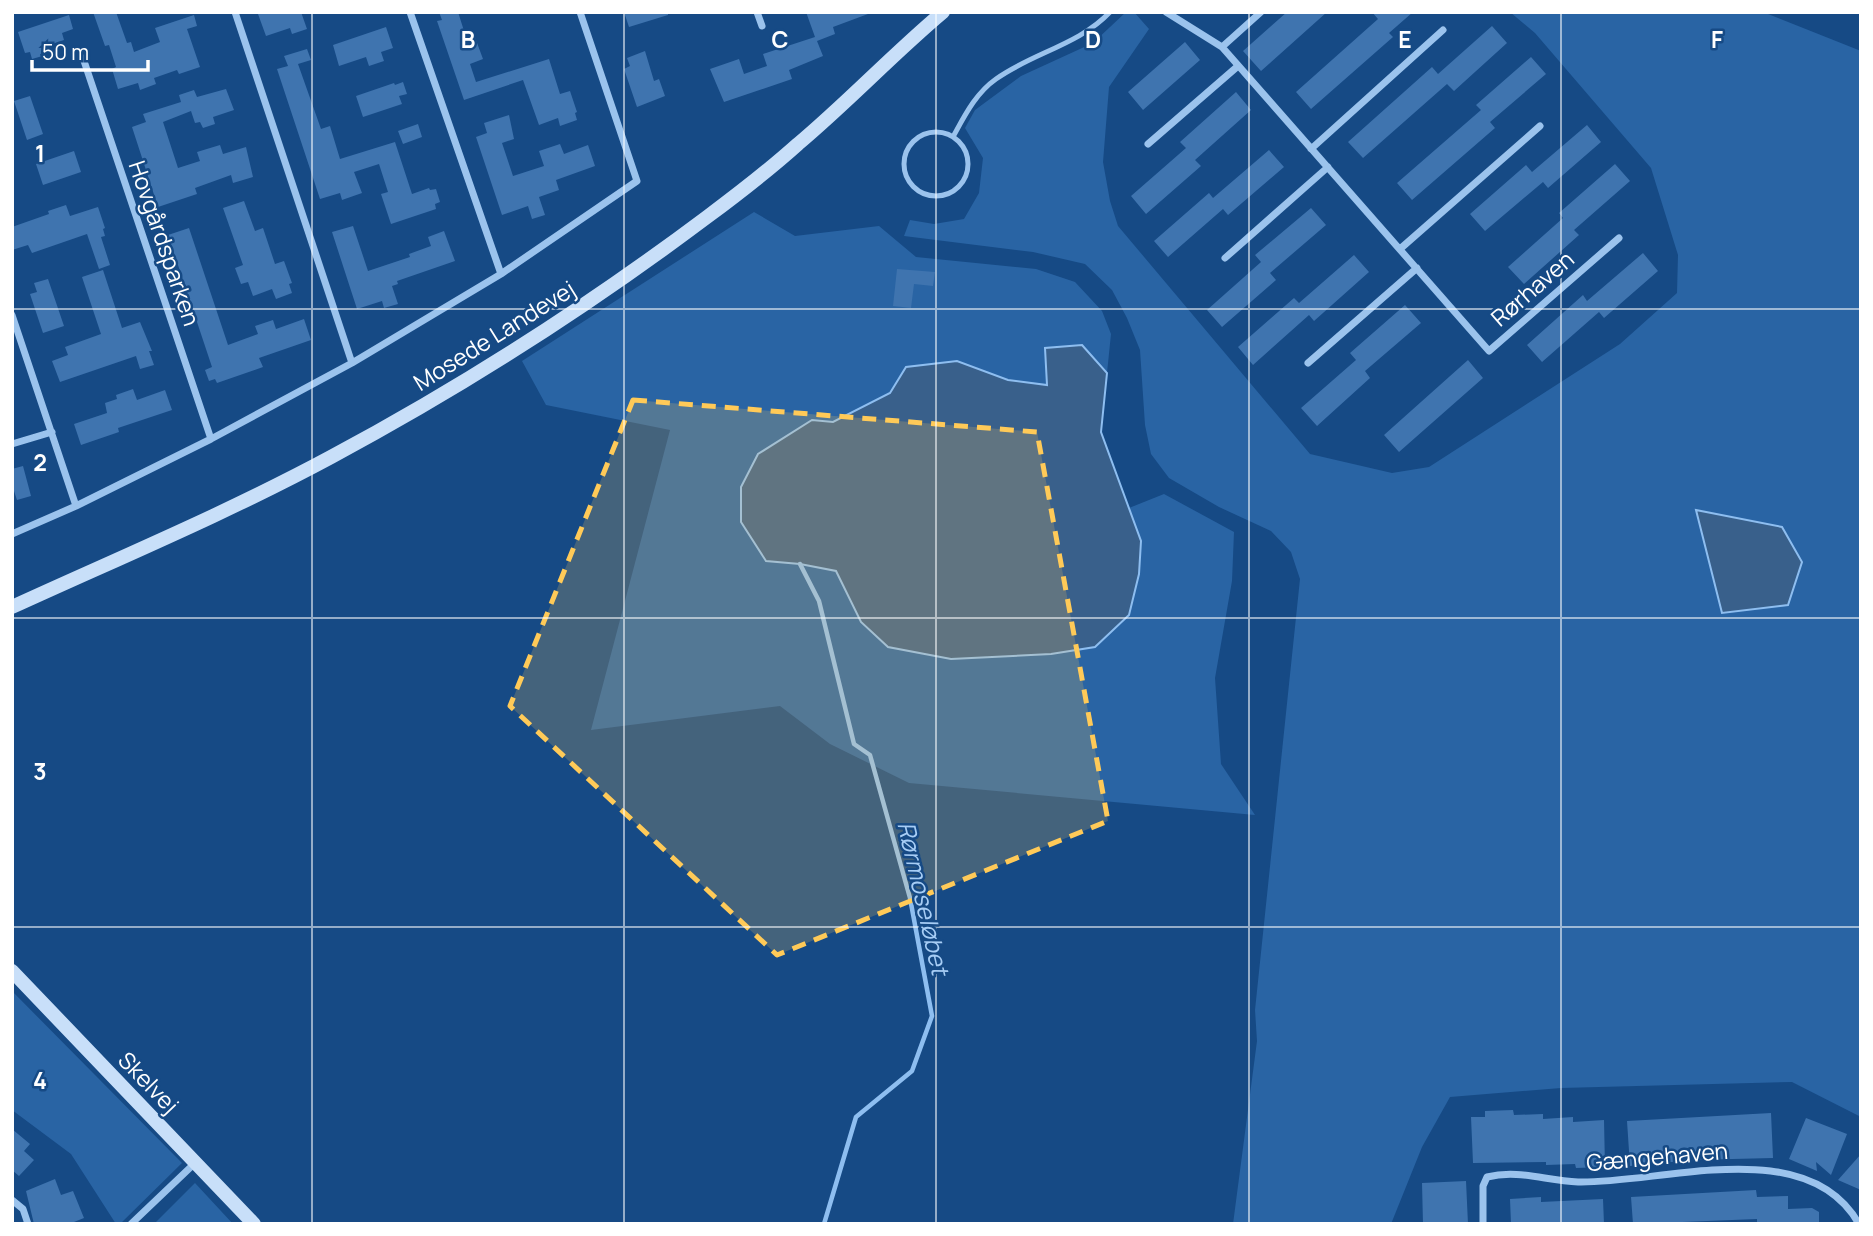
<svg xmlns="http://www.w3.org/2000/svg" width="1873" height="1236" font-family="Manrope,sans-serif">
  <rect width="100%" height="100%" fill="#164a85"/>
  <path fill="#2964a4" d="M1126 12H1134L1149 29 1109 87 1103 162 1110 201 1118 226 1310 454 1392 473 1429 467 1620 344 1677 293 1678 255 1651 168 1535 33 1510 12H1763L1861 51V1117L1792 1082 1561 1088 1450 1097 1422 1147 1391 1224H1233L1257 1041 1255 1010 1300 579 1291 552 1271 531 1219 507 1169 478 1151 454 1145 425 1140 350 1127 318 1112 290 1085 264 1033 252 904 236 910 220 934 224 964 219 979 193 983 158 965 128 975 110 1021 76 1093 43Z
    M754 212 795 236 879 226 916 257 1036 269 1075 282 1102 311 1111 334 1107 373 1082 345 1047 385 1008 380 957 361 906 367 890 393 833 422 766 561 800 564 836 571 861 622 951 659 1051 654 1095 647 1128 615 1139 574 1141 541 1129 508 1164 494 1234 532 1232 581 1215 678 1221 764 1255 815 909 783 830 744 780 706 591 730 670 430 546 405 522 361Z
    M12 991 182 1163 120 1224H116L71 1154 12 1110Z
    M195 1183 233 1224H154Z"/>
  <path fill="#39608b" stroke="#8ebef0" stroke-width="2" d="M1082 345 1107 373 1101 432 1141 541 1139 574 1129 615 1095 647 1051 654 951 659 888 647 861 622 836 571 800 564 766 561 741 522V487L758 454 812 420 833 422 890 393 906 367 957 361 1008 380 1047 385 1045 348Z
    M1696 510 1782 527 1802 562 1788 605 1722 613Z"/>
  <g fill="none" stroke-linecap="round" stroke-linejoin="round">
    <path stroke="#8ebef0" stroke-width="4.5" d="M800 564 819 601 854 744 870 755 910 898 932 1016 912 1071 856 1117 824 1224"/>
  </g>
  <path fill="#3f74af" d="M93 12H116L127 43 131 42 134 52 160 42 155 28 194 15 197 26 187 29 200 67 179 74 177 70 154 78 156 84 140 90 138 83 118 89 112 69 116 67 109 45 105 46Z
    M265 12H301L307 29 292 34 290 28 266 36 258 14Z
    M439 12H458L465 34 473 32 483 59 470 64 476 82 549 59 560 94 570 91 577 112 575 113 577 120 560 126 558 118 539 125 523 80 464 100 437 21 442 20Z
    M624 12H668V15L629 27Z
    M806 12H868V14L833 27 835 34 817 41 823 56 789 70 792 79 724 102 710 69 739 59 744 74 767 66 763 54 815 37Z
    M1287 12H1327L1261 71 1243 51Z
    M1372 12H1413L1389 33 1393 37 1311 109 1296 92 1378 19Z
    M69 15 73 29 62 33 64 40 43 47 46 55 32 59 30 52 25 53 18 32Z
    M1492 26 1507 43 1454 91 1447 84 1363 158 1348 142 1432 67 1438 74Z
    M386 27 393 48 381 52 384 61 369 66 366 57 339 66 333 45Z
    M1185 42 1200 60 1143 110 1128 92Z
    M307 49 311 60 298 64 321 129 330 126 340 159 395 142 412 194 429 188 430 190 436 189 440 202 435 204 436 209 391 224 381 194 388 192 379 164 354 172 362 193 342 200 340 193 320 199 277 69 288 66 284 56Z
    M645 51 654 81 659 79 665 96 637 107 624 69 630 66 627 58Z
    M1531 57 1546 74 1490 122 1495 128 1412 200 1397 183 1481 110 1476 105Z
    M403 82 407 94 399 96 402 104 363 117 356 96 394 83 395 85Z
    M226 89 234 110 213 117 215 124 203 128 200 122 195 123 191 111 163 122 178 168 200 161 197 152 220 145 223 154 246 147 253 177 233 183 231 175 195 188 197 194 158 207 132 127 146 122 143 114 181 102 179 95 194 90 197 97Z
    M1236 92 1251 110 1195 160 1201 166 1146 214 1131 196 1186 148 1180 142Z
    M30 96 43 134 27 140 14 101Z
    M509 115 514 139 502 143 513 176 544 166 539 151 560 144 564 154 588 145 595 166 556 180 559 190 539 197 545 215 532 219 528 206 502 215 476 137 487 133 484 123Z
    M418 124 422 137 403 144 398 131Z
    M1587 125 1601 142 1548 188 1543 182 1485 231 1470 214 1526 165 1532 172Z
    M1269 150 1284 167 1228 215 1223 209 1168 257 1154 241 1209 193 1213 198Z
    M74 151 81 172 43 185 36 164Z
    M1615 164 1630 181 1574 230 1579 235 1524 284 1508 267 1563 218 1559 213Z
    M244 201 255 231 263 228 275 264 284 261 292 283 289 284 292 293 276 299 272 289 253 296 248 282 241 284 235 268 243 265 223 208Z
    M66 205 70 216 98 207 105 228 103 229 105 236 101 237 110 265 99 269 87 234 32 253 28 245 12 250V227L49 214 48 211Z
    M1311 208 1326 225 1270 273 1276 280 1222 327 1207 310 1261 262 1255 255Z
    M353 226 368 271 410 257 409 254 431 246 428 237 444 231 455 261 397 281 398 284 392 286 398 304 384 308 382 301 357 309 332 232Z
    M189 228 228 345 258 334 255 326 273 320 276 329 304 319 311 340 259 358 263 367 217 383 215 379 209 381 205 370 212 367 168 235Z
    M1643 253 1658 271 1604 318 1599 312 1542 362 1527 345 1583 295 1587 301Z
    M1354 255 1369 272 1314 321 1309 315 1253 365 1238 347 1294 298 1299 303Z
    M897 269 935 272 933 286 914 284 911 308 893 306Z
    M103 270 122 328 140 322 152 351H149L154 365 140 369 136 356 60 382 52 361 68 355 65 347 101 334 82 277Z
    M48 279 64 326 43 333 30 294 37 292 34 283Z
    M1405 305 1421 323 1365 371 1370 378 1317 426 1301 408 1356 360 1350 353Z
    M1468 360 1483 378 1399 452 1384 435Z
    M133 389 137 400 165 390 172 410 118 428 119 432 81 445 74 424 107 413 105 403 117 399 116 395Z
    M23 466 31 496 17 500 14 491 12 492V469Z
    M1513 1110 1514 1115 1543 1114V1119L1573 1117V1122L1604 1120 1605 1167 1576 1168 1575 1164 1546 1165V1162L1473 1163 1471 1117H1485V1111Z
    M1771 1113 1773 1158 1692 1160 1630 1166 1627 1121Z
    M1806 1118 1847 1134 1831 1175 1816 1162 1817 1171 1789 1159Z
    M12 1129 30 1144 24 1151 34 1160 19 1176 12 1170Z
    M1861 1154V1190L1838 1180Z
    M55 1179 61 1195 73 1191 84 1218 69 1224H34L26 1191Z
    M1466 1181 1468 1224H1423L1422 1183Z
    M1756 1190 1757 1197 1788 1196V1209L1812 1208 1819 1212V1224H1757V1219L1633 1224 1631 1197Z
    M1541 1197V1202L1603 1199 1604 1224H1511L1510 1199Z"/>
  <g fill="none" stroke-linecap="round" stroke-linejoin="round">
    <path stroke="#9bc3ed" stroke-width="5" d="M904 164a32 32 0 1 1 64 0a32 32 0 1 1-64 0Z
      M954 135C965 115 976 93 996 79 1032 53 1079 45 1110 12"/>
    <path stroke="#9bc3ed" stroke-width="7" d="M235 12 352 363
      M410 12 501 274
      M757 12 762 26
      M1166 12 1222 47 1489 351 1619 238
      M1222 47 1261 12
      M83 58 211 439
      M1148 144 1238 66
      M1311 149 1443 30
      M1400 249 1540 126
      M1225 258 1328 167
      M12 315 76 506
      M1308 363 1417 268
      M12 444 52 432
      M12 534 76 506 211 439 352 363 501 274 637 181 580 12
      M12 1200 23 1209 28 1224
      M131 1224 195 1163
      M1483 1224V1186L1487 1177C1519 1169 1546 1181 1578 1182 1661 1184 1807 1132 1859 1224"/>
    <path stroke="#c8dff9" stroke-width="14" d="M12 607C119 558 227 513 331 457 462 387 587 307 707 217 738 194 769 170 798 144 848 102 893 54 943 12
      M12 971 254 1224"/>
  </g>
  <path fill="#ffca58" fill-opacity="0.2" stroke="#ffca58" stroke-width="5" stroke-dasharray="14 9" stroke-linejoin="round" d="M633 400 1037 432 1108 821 777 955 510 706Z"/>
  <path fill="none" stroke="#fff" stroke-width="2" stroke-opacity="0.55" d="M312 12V1224M624 12V1224M936 12V1224M1249 12V1224M1561 12V1224M12 309H1861M12 618H1861M12 927H1861"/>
  <g text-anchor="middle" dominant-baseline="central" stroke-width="5" stroke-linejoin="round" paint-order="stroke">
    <g font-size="23" fill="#fff" stroke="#164a85">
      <text transform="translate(165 243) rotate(71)">Hovgårdsparken</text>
      <text transform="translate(1532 288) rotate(-41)">Rørhaven</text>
      <text transform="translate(494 335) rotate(-32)">Mosede Landevej</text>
      <text transform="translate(149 1082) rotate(46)">Skelvej</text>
      <text transform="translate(1657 1156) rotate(-5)">Gængehaven</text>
    </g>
    <g font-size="24" font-style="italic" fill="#a7cdf5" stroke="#164a85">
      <text transform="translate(924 898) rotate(77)">Rørmoseløbet</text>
    </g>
  </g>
  <g font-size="23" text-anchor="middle" font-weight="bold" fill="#fff" stroke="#164a85" stroke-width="5" stroke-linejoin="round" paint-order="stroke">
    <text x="468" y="48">B</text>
    <text x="780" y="48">C</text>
    <text x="1093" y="48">D</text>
    <text x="1405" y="48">E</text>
    <text x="1717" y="48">F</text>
    <text x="40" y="162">1</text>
    <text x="40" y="471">2</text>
    <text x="40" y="780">3</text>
    <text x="40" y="1089">4</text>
  </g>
  <rect width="1873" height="1236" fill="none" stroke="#ffffff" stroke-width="28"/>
  <path d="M32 60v10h116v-10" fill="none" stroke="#ffffff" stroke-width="3.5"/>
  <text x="42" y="60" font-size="21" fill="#ffffff" stroke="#164a85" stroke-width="5" paint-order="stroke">50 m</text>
</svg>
